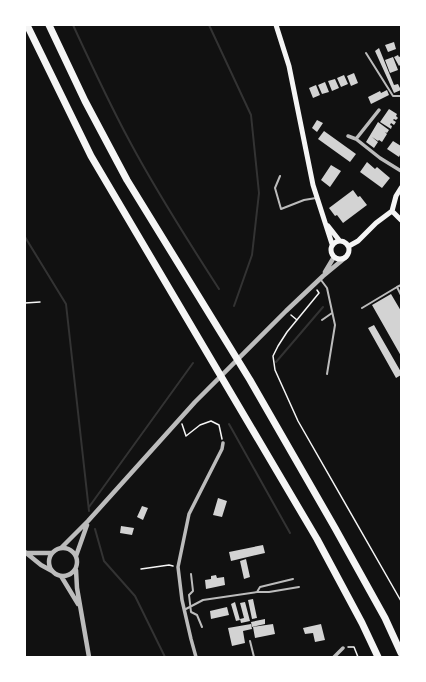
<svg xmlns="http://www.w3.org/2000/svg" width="426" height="682" font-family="'Fira Sans Condensed',sans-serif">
  <rect width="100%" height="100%" fill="#111"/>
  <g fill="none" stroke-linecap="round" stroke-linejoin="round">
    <path stroke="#333" stroke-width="2" d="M73 25C91 64 109 103 129 140 156 191 188 241 219 289
      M209 25 251 115 259 193 252 255 234 306
      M25 237 66 304 89 511
      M276 362 323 307
      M229 424 290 533
      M89 507 193 363
      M95 529 104 561 135 596 165 657"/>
  </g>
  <path fill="#d3d3d3" d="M394 42 396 49 388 52 385 45Z
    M379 48 394 85 398 84 401 90 394 93 375 51Z
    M398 55 399 57 401 56V64L399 66 394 57Z
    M393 57 398 70 390 73 385 60Z
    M354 73 358 83 351 86 347 76Z
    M344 75 348 84 341 87 337 78Z
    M335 79 339 88 332 91 328 81Z
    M325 82 329 92 322 94 318 85Z
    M316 85 320 95 313 98 309 88Z
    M387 90 389 95 371 104 368 97 380 91 381 93Z
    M389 109 397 114 396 116 398 118 396 120 394 119 393 120 396 122 394 125 391 123 390 125 392 126 391 129 380 122Z
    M317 120 323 123 317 132 312 128Z
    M378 122 389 130 387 133 385 132 387 134 382 142 379 140 378 141 372 137 378 142 374 148 366 142Z
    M324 131 356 154 350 162 318 139Z
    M393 141 401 146V153L399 157 387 149Z
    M367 162 375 169 377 167 390 178 382 188 360 172Z
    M331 165 341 171 330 187 321 180Z
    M353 190 358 197 360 196 367 205 343 223 337 215 335 216 329 208Z
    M391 294 401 311V356L372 305Z
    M374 325 401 372V375L396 378 368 328Z
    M218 498 227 501 222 517 213 515Z
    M142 506 148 508 143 520 137 517Z
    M121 526 134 528 132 535 120 533Z
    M263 545 265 553 231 561 229 552Z
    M246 559 250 577 244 579 240 561Z
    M216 575 217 578 224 577 225 585 206 589 205 580 211 579V576Z
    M253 599 257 618 252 619 248 600Z
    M235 602 240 620 236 621 231 604Z
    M245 602 250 621 241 623 240 619 244 618 240 603Z
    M227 607 229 615 211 619 210 611Z
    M265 619V624L252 627 251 622Z
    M251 624 252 629 243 631 245 643 232 646 228 628Z
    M273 624 275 634 255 638 253 627Z
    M321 624 325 640 315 642 313 633 305 634 303 628Z"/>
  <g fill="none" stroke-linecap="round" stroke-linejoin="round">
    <path stroke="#f5f5f5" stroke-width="1.5" d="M317 290 319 293 287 332 278 346 273 356 275 370 298 421 401 601
      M25 303 40 302
      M291 315 297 320
      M182 424 186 436 200 425 211 421 219 425 222 439
      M141 569 169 565 173 566
      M348 647H354L358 657"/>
    <path stroke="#bcbcbc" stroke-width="2" d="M366 53 393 96H401
      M280 176 275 188 281 209 304 200 316 198
      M321 280 327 288 335 325 327 374
      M401 285 397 287 401 295
      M362 308 397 287
      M322 320 332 313
      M191 574 193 591 189 595 191 612 197 615 202 627
      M257 592 260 587 293 579
      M184 610 203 600 257 592H269L299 587
      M250 641 254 657"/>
    <path stroke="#bcbcbc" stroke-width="3.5" d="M348 136 356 139 380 158 401 171
      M356 139 379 110
      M196 657 191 639 182 600 178 567 189 514 222 449 223 443
      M334 657 343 648"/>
    <path stroke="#bcbcbc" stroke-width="4.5" d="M325 272 334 257
      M49 562a14 14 0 1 1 28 0a14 14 0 1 1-28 0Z
      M61 548 88 521 195 402 286 311 323 276 346 257
      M25 552 41 565 52 571
      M26 553H52
      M76 556 87 525
      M76 570 77 588 89 657
      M61 576 78 604"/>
    <path stroke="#f5f5f5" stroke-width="5" d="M276 25 289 66 313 185 332 244
      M392 211 396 196 401 188
      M392 211 401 220
      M328 226 339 240
      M331 250a9 9 0 1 1 18 0a9 9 0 1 1-18 0Z
      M349 246 358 241 376 223 392 211"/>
    <path stroke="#f5f5f5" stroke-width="7" d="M27 25 91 156 317 539 362 623 378 657
      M49 25 85 101 127 180 250 380 335 528 385 618 401 653"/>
  </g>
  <rect width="426" height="682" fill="none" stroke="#ffffff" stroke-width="52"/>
</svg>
